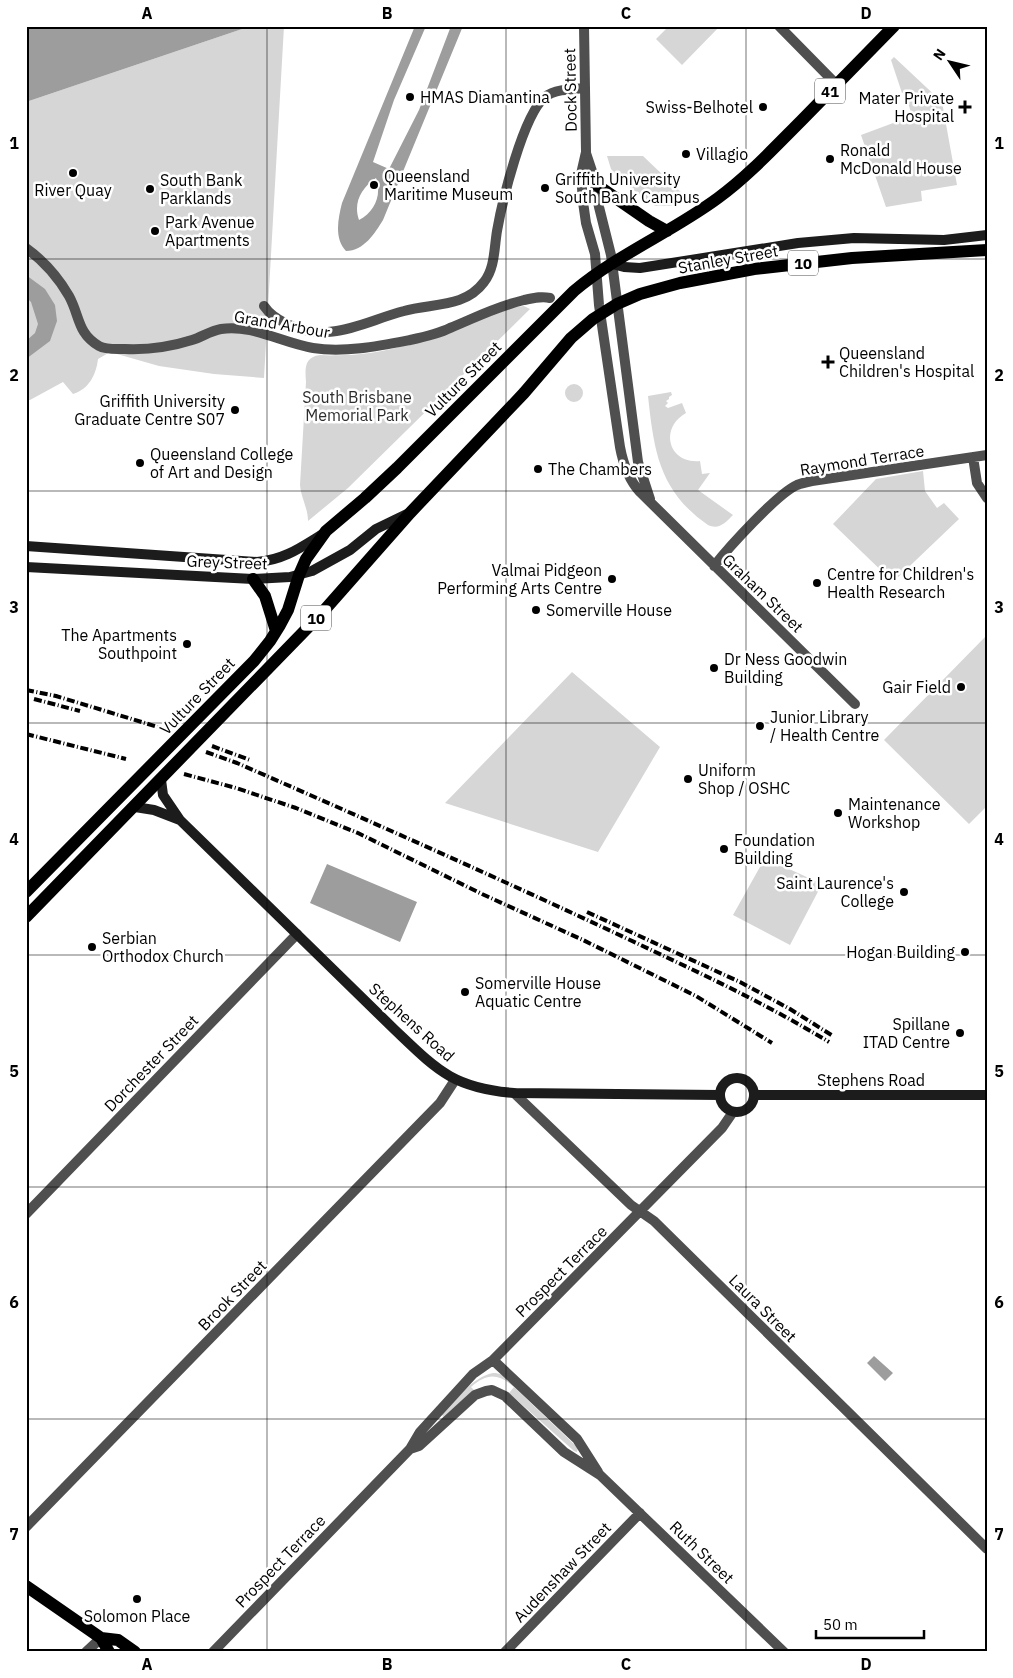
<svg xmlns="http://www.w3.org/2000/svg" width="1013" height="1678" font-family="'IBM Plex Sans',sans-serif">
  <rect width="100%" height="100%" fill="#fff"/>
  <path fill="#d6d6d6" d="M251 26H284L264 378 214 374 159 366 110 352 98 359C96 375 89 389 73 394L63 382 30 400H26V102Z
    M669 26H720L682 65 656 39Z
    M894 57 942 102 957 185 921 191 922 201 886 207 861 135 912 116 905 92 902 93 891 60Z
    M607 156H643L687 198 672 206H655L620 180 611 169Z
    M524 306 530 309 348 488 308 521C308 508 301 498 300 485L306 382C305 369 304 357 320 355 330 356 340 355 351 355 407 351 458 328 510 308Z
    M565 393a9 9 0 1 1 18 0a9 9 0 1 1-18 0Z
    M671 392 672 395 669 397V399L666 401 668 403 665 406 668 408 682 403 686 413C659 428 668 464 700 461L702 474 710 473 698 490 733 515C725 523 719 530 708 525 659 491 654 451 648 396Z
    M923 471 925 491 937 508 944 503 959 519 893 582 833 524 876 479Z
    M987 635V806L969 824 884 740Z
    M572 672 660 747 598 852 445 803Z
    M765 858 822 884 790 945 733 915Z
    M493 1373C502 1373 511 1378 514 1387L578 1448 577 1452 574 1451 509 1393 514 1387C498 1373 487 1373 471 1387L474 1390 443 1417 442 1414C457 1399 471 1378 493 1373Z"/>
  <path fill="#9d9d9d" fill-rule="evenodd" d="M26 26H251L26 102Z
    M415 26H426L394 100 373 162 389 169 419 110 451 26H463L383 220C375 233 364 251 346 251 334 238 338 219 342 203ZM376 178C382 195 375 212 359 220 353 203 361 188 376 178Z
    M26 275 45 289 55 305 57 321 50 341 26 359V341L35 333 38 324 31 302 26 297Z
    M327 864 417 902 400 942 310 903Z
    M874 1356 893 1373 885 1381 867 1363Z"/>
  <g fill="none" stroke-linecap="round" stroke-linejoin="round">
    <path stroke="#4f4f4f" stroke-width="10" d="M584 26 586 152 581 174 583 202 586 223 595 254 599 305 620 447C623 463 628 479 640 492L855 704
      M779 26 836 84
      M586 153 593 174 599 207 611 255 638 462 650 499
      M26 248C44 261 58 277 69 296 80 316 77 333 99 346 106 350 117 349 125 349 149 350 170 347 192 340 202 337 210 331 221 329 252 324 282 343 313 348 344 353 379 346 410 340 424 337 438 334 450 328 477 317 495 307 524 300 534 298 541 296 550 298
      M264 306C270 315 278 319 287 324 331 344 362 322 404 311 432 303 465 308 484 282 495 268 494 249 497 231 502 202 523 115 545 97 555 89 573 89 585 88
      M973 457 977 483 987 498
      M714 566C729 547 777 494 797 485 802 483 807 482 812 481L987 455
      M514 1093 631 1205 654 1221 987 1549
      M26 1214 297 934
      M493 1360 577 1439 598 1472
      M410 1449 419 1446 475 1395 486 1391 492 1390 505 1396 564 1452 600 1475 784 1652
      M26 1527 440 1103 455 1080
      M86 1652 101 1638
      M213 1652 410 1449 420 1432 473 1374 493 1360 722 1128 733 1112
      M505 1652 640 1513"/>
    <path stroke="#1c1c1c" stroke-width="10" d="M612 264 624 267 640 268 798 243 854 238 944 240 987 235
      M26 546 257 562C283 560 300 548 321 535
      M26 567 253 579 290 577 312 571 350 550 376 529 407 514
      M161 780 163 795 180 820 395 1030C437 1070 453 1088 514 1093L720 1095
      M135 807 154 810 180 820
      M720 1095a17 17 0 1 1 34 0a17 17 0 1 1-34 0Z
      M755 1095H987"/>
    <path stroke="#000" stroke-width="12" d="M594 183 649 221 667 231
      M253 579 265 596 276 631
      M26 892 254 661 270 641 280 625 288 610 299 575 306 559 326 531 365 498 397 468 574 291C618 254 672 232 718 198 748 176 774 148 801 121 832 89 863 58 894 26
      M26 917 321 614 410 513 524 393 571 338 593 319 617 304 640 294 680 283 754 269 852 258 987 250
      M26 1586 101 1638 109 1652
      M101 1638 118 1640 135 1652"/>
    <path stroke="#000" stroke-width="4" stroke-dasharray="8 2.5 1 2.5" stroke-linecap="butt" d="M26 690 56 696 158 727
      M34 699 80 711
      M26 734 126 759
      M212 746 250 760
      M206 752 237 763C363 818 489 874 613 932 687 967 760 1000 829 1042
      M184 774 236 788 296 808 358 833 482 894 583 940 696 996 772 1043
      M587 912 740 982 790 1009 833 1036"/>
  </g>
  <path fill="none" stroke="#000" stroke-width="1" stroke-opacity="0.55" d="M267 26V1652M506 26V1652M746 26V1652M26 259H987M26 491H987M26 723H987M26 955H987M26 1187H987M26 1419H987"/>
  <g fill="#000" stroke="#fff" stroke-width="2">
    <circle cx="410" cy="97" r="5"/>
    <circle cx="763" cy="107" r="5"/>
    <path d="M962.5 99.5h5v5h5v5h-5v5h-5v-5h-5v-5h5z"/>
    <circle cx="686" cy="154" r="5"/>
    <circle cx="830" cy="159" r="5"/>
    <circle cx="73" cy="173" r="5"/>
    <circle cx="374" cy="185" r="5"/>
    <circle cx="545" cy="188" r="5"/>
    <circle cx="150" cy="189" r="5"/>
    <circle cx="155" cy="231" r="5"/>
    <path d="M825.5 354.5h5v5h5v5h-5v5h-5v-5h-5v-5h5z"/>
    <circle cx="235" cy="410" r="5"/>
    <circle cx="140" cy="463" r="5"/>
    <circle cx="538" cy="469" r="5"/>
    <circle cx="612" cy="579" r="5"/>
    <circle cx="817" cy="583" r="5"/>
    <circle cx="536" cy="610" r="5"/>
    <circle cx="187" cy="644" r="5"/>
    <circle cx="714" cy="668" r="5"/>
    <circle cx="961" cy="687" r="5"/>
    <circle cx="760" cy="726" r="5"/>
    <circle cx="688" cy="779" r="5"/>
    <circle cx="838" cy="813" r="5"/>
    <circle cx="724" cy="849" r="5"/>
    <circle cx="904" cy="892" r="5"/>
    <circle cx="92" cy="947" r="5"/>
    <circle cx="965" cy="952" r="5"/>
    <circle cx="465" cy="992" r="5"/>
    <circle cx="960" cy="1033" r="5"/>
    <circle cx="137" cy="1599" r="5"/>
  </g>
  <g text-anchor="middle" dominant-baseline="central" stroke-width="5" stroke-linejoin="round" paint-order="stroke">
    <g fill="#fff" stroke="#4c4c4c" stroke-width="1">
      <rect x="815" y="78.5" width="30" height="25" rx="4"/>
      <rect x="788" y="250.5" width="30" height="25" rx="4"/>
      <rect x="301" y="605.5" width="30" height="25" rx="4"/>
    </g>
    <g font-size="15" font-weight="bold" fill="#000">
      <text x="830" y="91">41</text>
      <text x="803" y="263">10</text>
      <text x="316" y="618">10</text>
    </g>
    <g font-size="16" fill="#000" stroke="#fff">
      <text transform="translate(570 90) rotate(-91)">Dock Street</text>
      <text transform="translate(728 259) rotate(-10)">Stanley Street</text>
      <text transform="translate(282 324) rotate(10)">Grand Arbour</text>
      <text transform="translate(463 379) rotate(-45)">Vulture Street</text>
      <text transform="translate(862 460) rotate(-9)">Raymond Terrace</text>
      <text transform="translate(227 562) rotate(2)">Grey Street</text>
      <text transform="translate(763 593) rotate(44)">Graham Street</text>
      <text transform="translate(197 696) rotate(-46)">Vulture Street</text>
      <text transform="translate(412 1022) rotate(42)">Stephens Road</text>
      <text transform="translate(151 1063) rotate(-46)">Dorchester Street</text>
      <text x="871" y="1080">Stephens Road</text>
      <text transform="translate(561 1271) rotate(-45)">Prospect Terrace</text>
      <text transform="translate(232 1295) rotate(-46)">Brook Street</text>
      <text transform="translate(763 1308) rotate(45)">Laura Street</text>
      <text transform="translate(702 1552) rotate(44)">Ruth Street</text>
      <text transform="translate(280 1561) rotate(-46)">Prospect Terrace</text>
      <text transform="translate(562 1572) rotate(-46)">Audenshaw Street</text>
    </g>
    <g font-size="16" fill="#000" stroke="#fff" text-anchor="start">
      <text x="420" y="97">HMAS Diamantina</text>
      <text x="954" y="98" text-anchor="end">Mater Private<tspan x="954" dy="18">Hospital</tspan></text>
      <text x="753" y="107" text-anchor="end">Swiss-Belhotel</text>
      <text x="840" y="150">Ronald<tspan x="840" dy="18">McDonald House</tspan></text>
      <text x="696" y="154">Villagio</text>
      <text x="384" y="176">Queensland<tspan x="384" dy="18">Maritime Museum</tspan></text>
      <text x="555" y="179">Griffith University<tspan x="555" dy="18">South Bank Campus</tspan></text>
      <text x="160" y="180">South Bank<tspan x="160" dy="18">Parklands</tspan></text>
      <text x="73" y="190" text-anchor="middle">River Quay</text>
      <text x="165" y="222">Park Avenue<tspan x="165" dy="18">Apartments</tspan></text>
      <text x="839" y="353">Queensland<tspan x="839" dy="18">Children's Hospital</tspan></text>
      <text x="225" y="401" text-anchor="end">Griffith University<tspan x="225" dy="18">Graduate Centre S07</tspan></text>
      <text x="150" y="454">Queensland College<tspan x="150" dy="18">of Art and Design</tspan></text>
      <text x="548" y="469">The Chambers</text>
      <text x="602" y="570" text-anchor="end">Valmai Pidgeon<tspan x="602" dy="18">Performing Arts Centre</tspan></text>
      <text x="827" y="574">Centre for Children's<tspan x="827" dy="18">Health Research</tspan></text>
      <text x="546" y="610">Somerville House</text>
      <text x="177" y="635" text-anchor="end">The Apartments<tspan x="177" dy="18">Southpoint</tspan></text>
      <text x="724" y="659">Dr Ness Goodwin<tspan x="724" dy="18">Building</tspan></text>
      <text x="951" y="687" text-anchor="end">Gair Field</text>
      <text x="770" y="717">Junior Library<tspan x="770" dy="18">/ Health Centre</tspan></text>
      <text x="698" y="770">Uniform<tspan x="698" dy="18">Shop / OSHC</tspan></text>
      <text x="848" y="804">Maintenance<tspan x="848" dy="18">Workshop</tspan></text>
      <text x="734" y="840">Foundation<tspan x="734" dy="18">Building</tspan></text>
      <text x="894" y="883" text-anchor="end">Saint Laurence's<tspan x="894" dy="18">College</tspan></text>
      <text x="102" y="938">Serbian<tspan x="102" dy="18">Orthodox Church</tspan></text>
      <text x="955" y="952" text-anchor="end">Hogan Building</text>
      <text x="475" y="983">Somerville House<tspan x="475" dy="18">Aquatic Centre</tspan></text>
      <text x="950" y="1024" text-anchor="end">Spillane<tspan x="950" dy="18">ITAD Centre</tspan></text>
      <text x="137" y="1616" text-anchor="middle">Solomon Place</text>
    </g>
    <g font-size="16" fill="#2d2d2d" stroke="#fff">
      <text x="357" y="397">South Brisbane<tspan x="357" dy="18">Memorial Park</tspan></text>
    </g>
  </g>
  <rect width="1013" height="1678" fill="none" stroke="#ffffff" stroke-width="55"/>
  <g transform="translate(950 62) rotate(305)" stroke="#ffffff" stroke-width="4" paint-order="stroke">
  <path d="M0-4L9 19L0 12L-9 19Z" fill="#000000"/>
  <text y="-8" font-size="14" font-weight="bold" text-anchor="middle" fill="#000000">N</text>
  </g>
  <path d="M816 1630v8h108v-8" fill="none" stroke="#000000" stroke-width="2.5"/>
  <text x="823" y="1630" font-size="15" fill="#000000" stroke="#ffffff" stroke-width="4" paint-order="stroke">50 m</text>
  <rect x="28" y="28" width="958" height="1622" fill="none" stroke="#000" stroke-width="2"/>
  <g font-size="16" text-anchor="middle" font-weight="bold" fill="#000">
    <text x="147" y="19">A</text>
    <text x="387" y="19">B</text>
    <text x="626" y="19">C</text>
    <text x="866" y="19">D</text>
    <text x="14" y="149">1</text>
    <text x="999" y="149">1</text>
    <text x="14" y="381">2</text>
    <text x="999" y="381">2</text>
    <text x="14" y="613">3</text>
    <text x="999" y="613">3</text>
    <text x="14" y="845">4</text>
    <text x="999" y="845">4</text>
    <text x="14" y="1077">5</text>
    <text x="999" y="1077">5</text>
    <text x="14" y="1308">6</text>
    <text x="999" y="1308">6</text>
    <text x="14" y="1540">7</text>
    <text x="999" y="1540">7</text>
    <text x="147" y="1670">A</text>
    <text x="387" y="1670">B</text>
    <text x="626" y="1670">C</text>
    <text x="866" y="1670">D</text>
  </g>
</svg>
